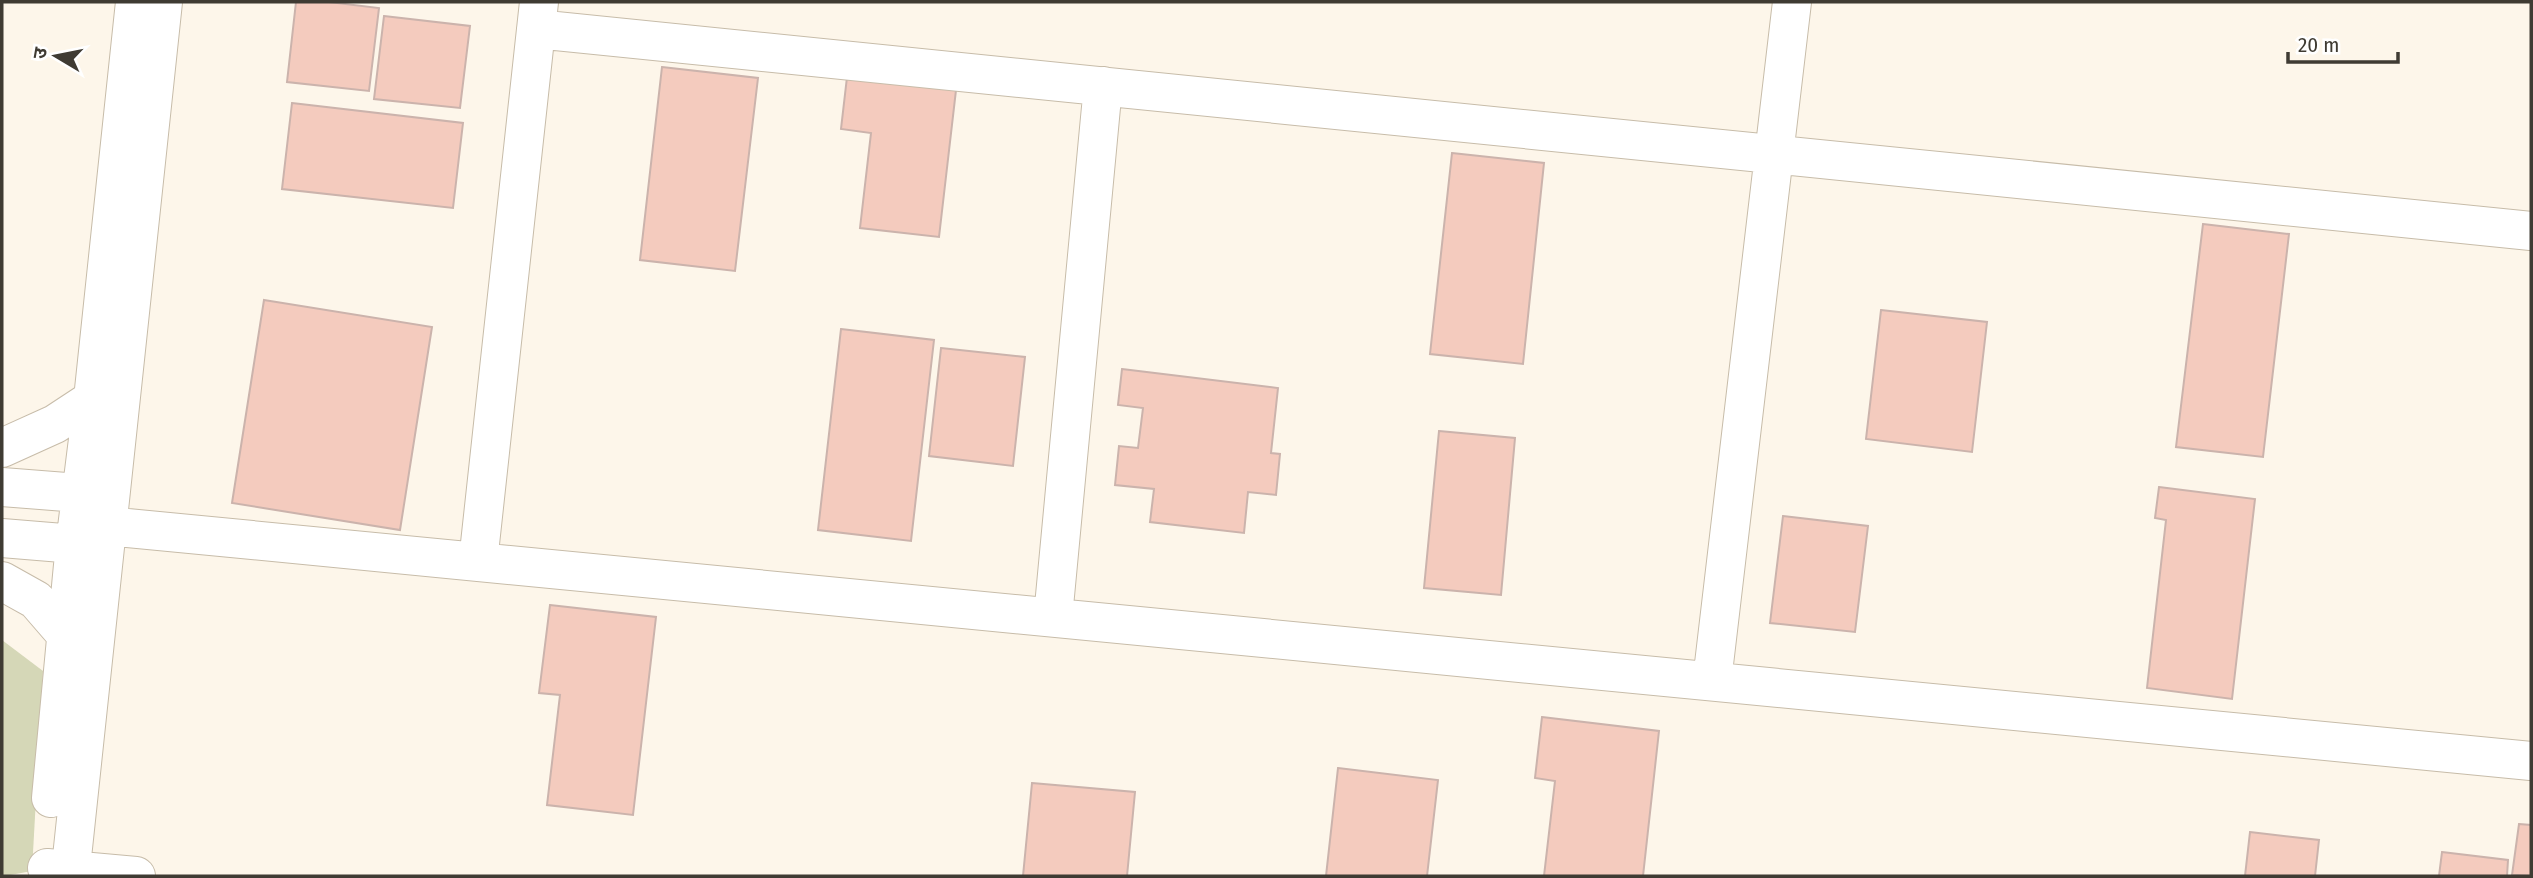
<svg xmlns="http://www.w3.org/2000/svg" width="2533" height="878" font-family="'Fira Sans Condensed','Noto Sans Devanagari',sans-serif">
  <rect width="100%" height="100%" fill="#fdf6ea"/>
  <path fill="#d5d7b7" d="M2 640 43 671 32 871 5 876H2Z"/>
  <path fill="#f4cbbe" stroke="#cbb3ac" stroke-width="2" d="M296 2H329L379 8 369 91 287 82Z
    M384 16 470 26 460 108 374 99Z
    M662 67 758 78 735 271 640 260Z
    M847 77 956 90 939 237 860 228 871 133 841 129Z
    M292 103 463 123 453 208 282 189Z
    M1452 153 1544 163 1523 364 1430 354Z
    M2203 224 2289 234 2263 457 2176 447Z
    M264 300 432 327 400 530 232 503Z
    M1881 310 1987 322 1972 452 1866 439Z
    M841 329 934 340 911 541 818 530Z
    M941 348 1025 357 1013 466 929 456Z
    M1122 369 1278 388 1271 453 1280 454 1276 495 1248 492 1244 533 1150 522 1154 489 1115 485 1119 446 1138 448 1143 408 1118 405Z
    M1439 431 1515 438 1501 595 1424 588Z
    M2159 487 2255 499 2232 699 2147 688 2166 520 2155 518Z
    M1783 516 1868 526 1855 632 1770 623Z
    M550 605 656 617 633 815 547 805 560 695 539 693Z
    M1542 717 1659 731 1643 876H1544L1555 781 1535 778Z
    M1338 768 1438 780 1427 876H1326Z
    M1032 783 1135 792 1127 876H1023Z
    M2519 824 2531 825V876L2512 875Z
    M2250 832 2319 840 2315 876H2245Z
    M2442 852 2508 860 2507 876H2439Z"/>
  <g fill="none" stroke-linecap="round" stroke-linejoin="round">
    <g stroke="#c7bca9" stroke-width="40">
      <path id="minor" d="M536 29 2531 231
        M2 448 55 424 93 399
        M2 487 104 495
        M107 526 2531 761
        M2 538 99 546
        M478 562 539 2
        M2 581 36 600 68 637
        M1053 617 1103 86
        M1712 681 1792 2
        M51 798 75 544 93 399 135 2
        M47 868 136 876
        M70 876 163 2"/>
    </g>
    <use href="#minor" stroke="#fff" stroke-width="38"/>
  </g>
  <rect width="2533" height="878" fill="none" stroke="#3f3b33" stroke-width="7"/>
  <g transform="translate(56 56) rotate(280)" stroke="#ffffff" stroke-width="5" paint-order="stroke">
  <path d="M0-5L12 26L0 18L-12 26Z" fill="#3f3b33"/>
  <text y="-10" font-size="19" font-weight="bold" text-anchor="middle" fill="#3f3b33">उ</text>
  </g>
  <path d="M2288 52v10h110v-10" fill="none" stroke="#3f3b33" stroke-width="3.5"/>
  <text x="2298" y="52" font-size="21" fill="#3f3b33" stroke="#ffffff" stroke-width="5" paint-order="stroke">20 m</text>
</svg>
